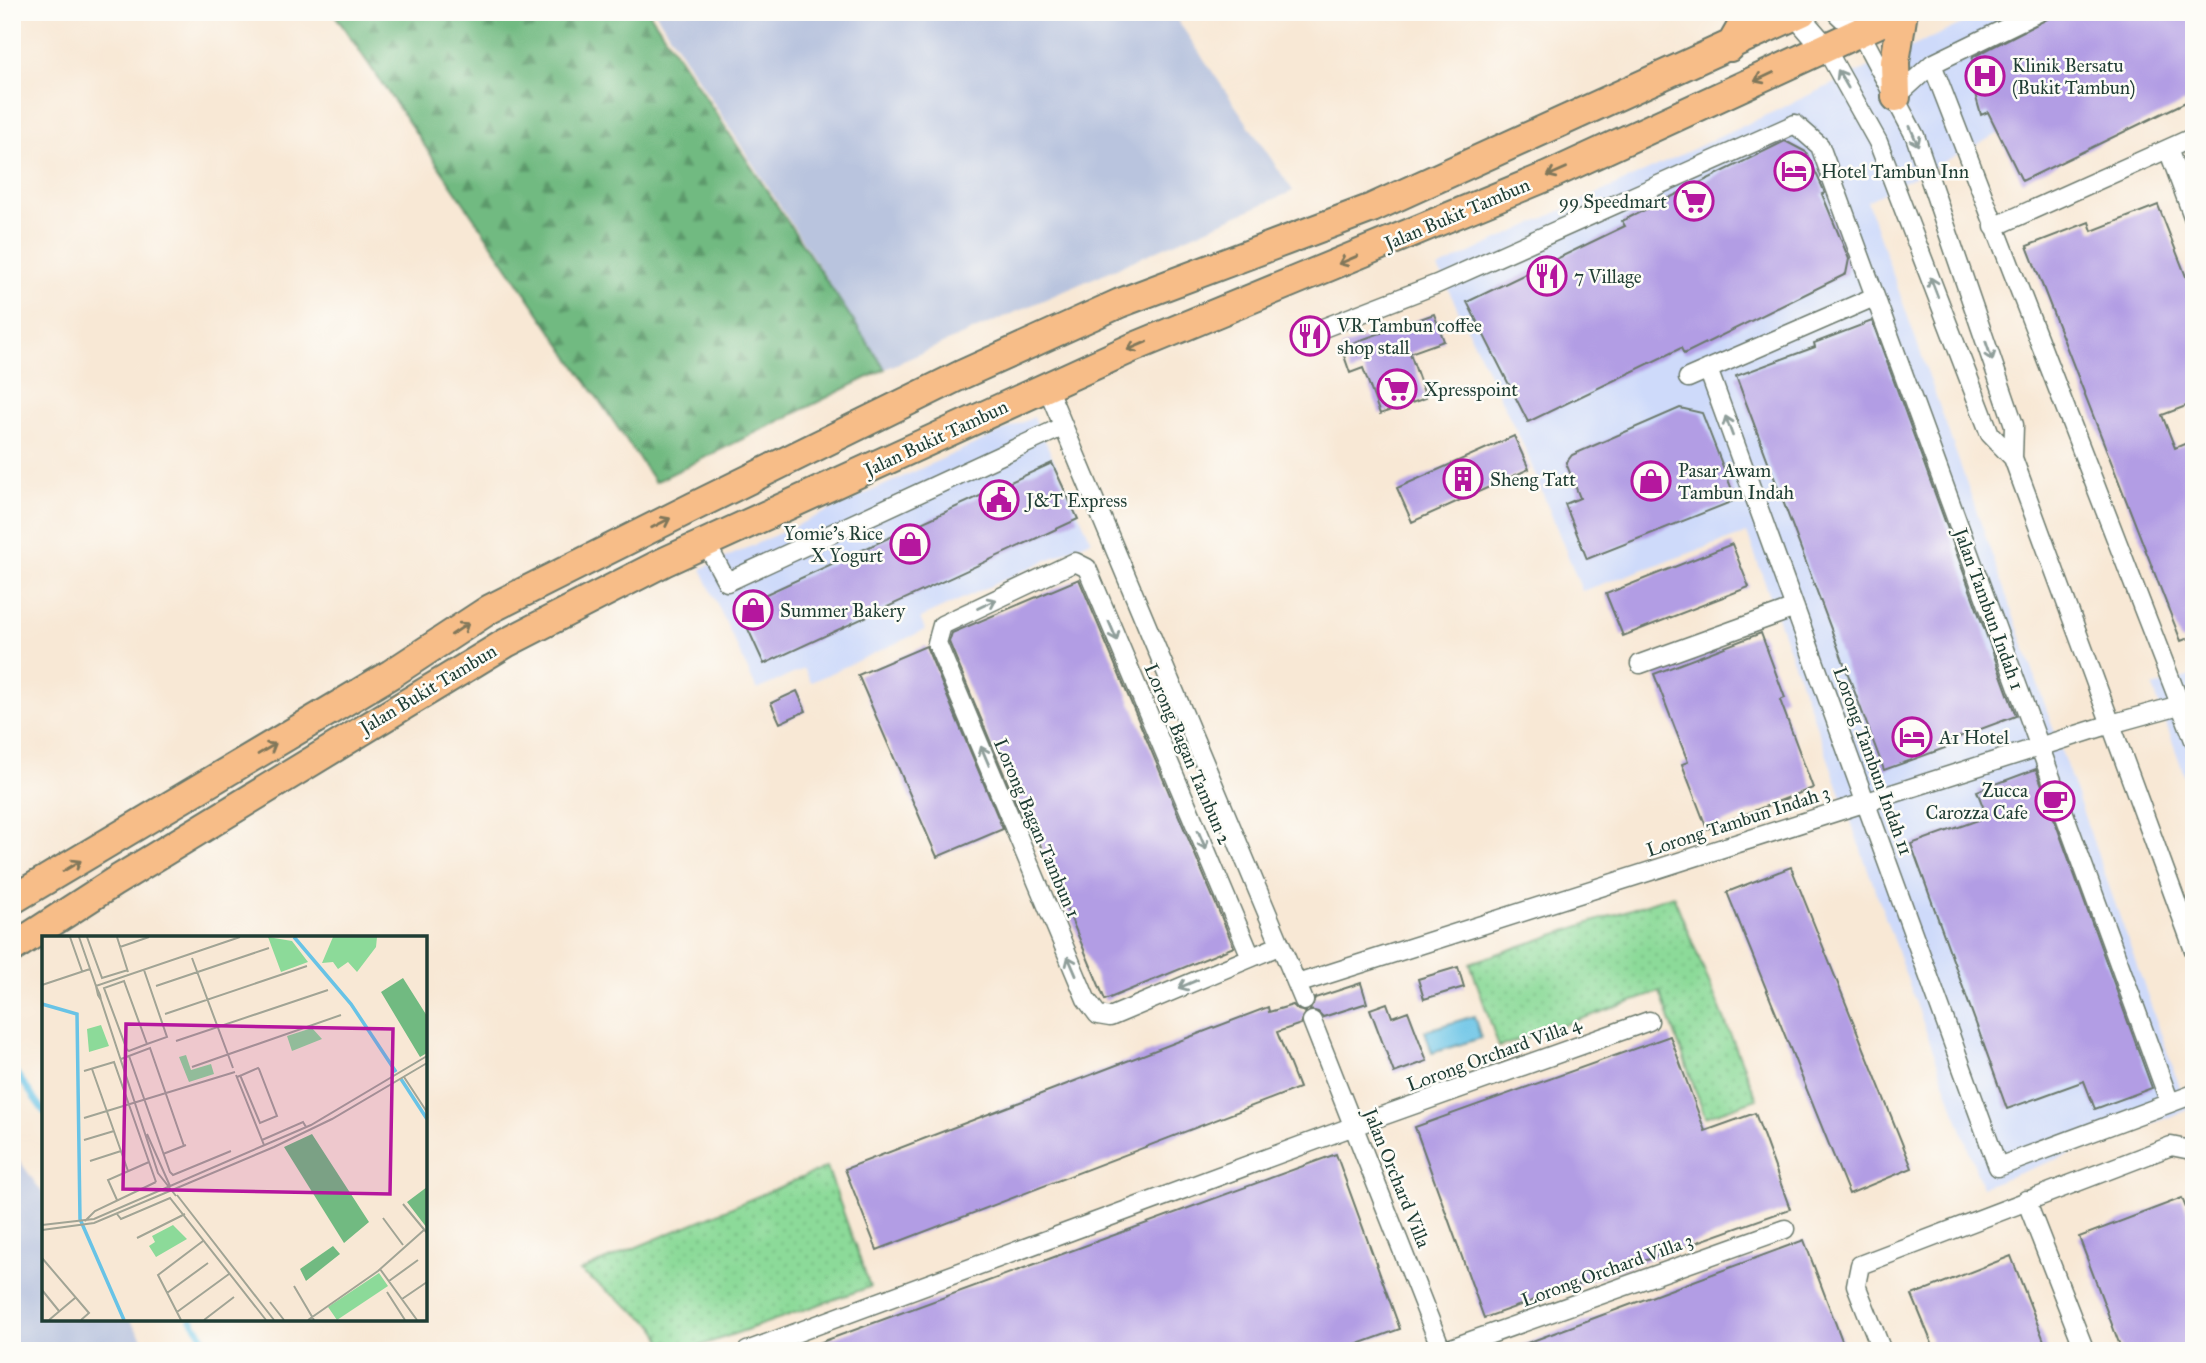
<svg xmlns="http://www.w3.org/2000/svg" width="2206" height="1363" font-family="'IM FELL Great Primer',serif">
  <defs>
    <pattern id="forest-firs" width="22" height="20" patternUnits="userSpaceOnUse" patternTransform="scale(1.75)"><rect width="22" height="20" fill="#71ba81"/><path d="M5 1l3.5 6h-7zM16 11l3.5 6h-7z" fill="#5c986a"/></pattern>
    <pattern id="park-dots" width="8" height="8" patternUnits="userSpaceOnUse" patternTransform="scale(1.75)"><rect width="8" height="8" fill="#8cda99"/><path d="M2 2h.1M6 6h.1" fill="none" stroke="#78bc84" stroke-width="1.8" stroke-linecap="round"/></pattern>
  </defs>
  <rect width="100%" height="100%" fill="#fdfcf7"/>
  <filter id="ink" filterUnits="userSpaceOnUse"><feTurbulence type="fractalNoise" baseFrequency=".0143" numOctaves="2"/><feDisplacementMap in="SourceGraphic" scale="14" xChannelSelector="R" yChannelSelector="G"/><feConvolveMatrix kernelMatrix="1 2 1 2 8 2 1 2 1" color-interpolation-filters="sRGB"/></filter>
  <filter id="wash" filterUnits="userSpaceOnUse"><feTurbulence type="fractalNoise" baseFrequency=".00686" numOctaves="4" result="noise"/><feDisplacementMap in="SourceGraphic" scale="28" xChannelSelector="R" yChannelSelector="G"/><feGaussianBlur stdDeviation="1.57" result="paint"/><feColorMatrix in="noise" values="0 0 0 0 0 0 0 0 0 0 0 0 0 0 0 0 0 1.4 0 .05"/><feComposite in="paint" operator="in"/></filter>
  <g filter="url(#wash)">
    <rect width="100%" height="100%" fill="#f8e8d5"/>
    <path fill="#cedafa" d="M1987 12H2194V34L1867 201 2188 1110 1982 1187 1747 533 1582 591 1524 447 1438 268Z
      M1034 417 1091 540 920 618 925 630 811 682 804 669 757 690 701 569Z
      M2194 675V802L2153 687Z"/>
    <path fill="#b9c4de" d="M655 12H1172L1293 191 885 369Z
      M12 1150 44 1195V1319H129L151 1351H12Z"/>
    <path fill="url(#forest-firs)" stroke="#487c5a" stroke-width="2" d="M333 12H649L885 369 655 482Z"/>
    <path fill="url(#park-dots)" stroke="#568c66" stroke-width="2" d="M1673 895 1757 1099 1705 1117 1660 992 1499 1047 1470 963Z
      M827 1167 870 1287 685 1351H666L655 1326 580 1271Z"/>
    <path fill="#68c3e6" stroke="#44808d" stroke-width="2" d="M1474 1016 1481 1038 1432 1053 1425 1031Z"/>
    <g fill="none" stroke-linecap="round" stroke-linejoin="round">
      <path stroke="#68c3e6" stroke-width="6" d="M12 1067 44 1112
        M191 1319 213 1351"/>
    </g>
    <g id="blocks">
      <path fill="#b29de4" d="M2061 12H2194V98L2022 181 1988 112 1981 115 1969 73 1973 57Z
        M1785 141 1806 152 1822 186 1825 193 1822 194 1849 259 1846 274 1684 354 1681 348 1528 422 1467 302 1625 226 1622 221Z
        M2158 205 2194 297V403L2162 415 2175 448 2194 440V636L2181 641 2027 246 2089 222 2092 231Z
        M1434 314 1444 341 1410 353 1426 398 1380 414 1363 368 1350 373 1341 347Z
        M1872 321 2016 716 1943 743 1945 748 1884 770 1736 376 1815 347 1814 343Z
        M1680 408 1702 413 1736 500 1587 559 1565 504 1580 498 1566 463 1572 455Z
        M1514 436 1529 469 1412 522 1397 488Z
        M1052 463 1078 519 764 664 738 607Z
        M1732 544 1749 587 1623 636 1606 594Z
        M1079 579 1234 947 1105 1000 1029 818 1023 820 949 642 952 633Z
        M1761 633 1785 698 1780 700 1813 788 1707 829 1682 764 1688 762 1654 674Z
        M926 646 1003 829 937 857 858 675Z
        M797 691 806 711 780 723 771 703Z
        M2036 769 2152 1088 2095 1109 2084 1081 2007 1109 1911 844 1987 817 1977 791Z
        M1791 867 1912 1168 1849 1194 1727 892Z
        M1458 967 1464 987 1424 999 1418 979Z
        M1361 983 1367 1003 1323 1017 1318 1012 1310 1010 1315 998Z
        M1387 1003 1392 1017 1408 1011 1427 1061 1394 1073 1370 1009Z
        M1293 1005 1298 1010 1306 1012 1301 1024 1277 1032 1299 1088 877 1250 845 1169 1268 1007 1269 1012Z
        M1670 1036 1705 1131 1755 1113 1790 1209 1484 1318 1415 1127Z
        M1336 1154 1400 1329 1339 1351H797Z
        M2182 1198 2194 1228V1351H2122L2079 1237Z
        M1804 1240 1846 1351H1512L1511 1349Z
        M2011 1256 2048 1351H1935L1912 1295Z"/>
    </g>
  </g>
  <g filter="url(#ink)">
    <use href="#blocks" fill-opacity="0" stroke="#6b796c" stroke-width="2"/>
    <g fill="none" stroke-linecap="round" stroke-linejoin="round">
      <g stroke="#6b796c" stroke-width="21">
        <path id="minor" d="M1860 32 1915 136 2014 425 2013 458 2194 950
          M1826 49 1878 142 1990 434 2013 458
          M1932 64 2194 740
          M1896 97 1932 64 2039 12
          M2168 149 2194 219
          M1994 227 2194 137
          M1318 330 1437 284 1795 124 1820 146 2170 1103
          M1708 369 1998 1167 2194 1094
          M1688 378 1874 297
          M1047 387 1304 1001
          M706 543 727 582 1062 427
          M1640 664 1795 608
          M1251 957 1087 568 1075 562 942 625 937 643 1086 999 1098 1015 1110 1017 1281 945
          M1297 984 2111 724 2194 701
          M1312 1021 1442 1351
          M2026 1200 2085 1351
          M747 1351 1354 1126 1649 1021
          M1443 1351 1785 1229
          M1882 1351 1856 1285 1860 1265 2171 1146 2191 1150 2194 1154"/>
      </g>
      <g stroke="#6b796c" stroke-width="26">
        <path id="tertiary" d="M1794 12 1826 49
          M1839 12 1860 32"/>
      </g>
      <g stroke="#6b796c" stroke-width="32">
        <path id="primary" d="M1730 47 1750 12
          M1896 97 1895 62 1903 12
          M12 900 391 674 490 609 693 507 961 375 1120 303 1372 208 1802 12
          M12 948 114 882 506 643 664 562 1132 348 1548 176 1903 12"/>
      </g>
      <use href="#minor" stroke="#fff" stroke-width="18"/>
      <use href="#tertiary" stroke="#fff" stroke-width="23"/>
      <use href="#primary" stroke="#f7bd88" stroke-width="28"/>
    </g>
    <defs><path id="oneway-shaft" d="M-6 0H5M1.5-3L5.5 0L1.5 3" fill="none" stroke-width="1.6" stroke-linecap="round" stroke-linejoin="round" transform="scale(1.75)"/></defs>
    <g stroke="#80775a">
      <use href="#oneway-shaft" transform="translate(1764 77) rotate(155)"/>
      <use href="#oneway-shaft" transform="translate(1557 172) rotate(156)"/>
      <use href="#oneway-shaft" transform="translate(1348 260) rotate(157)"/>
      <use href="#oneway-shaft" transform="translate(1137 346) rotate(157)"/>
      <use href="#oneway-shaft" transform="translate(661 523) rotate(-27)"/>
      <use href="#oneway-shaft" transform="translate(460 629) rotate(-34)"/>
      <use href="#oneway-shaft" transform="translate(267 749) rotate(-31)"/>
      <use href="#oneway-shaft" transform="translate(72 866) rotate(-31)"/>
    </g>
    <g stroke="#8f9e9a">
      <use href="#oneway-shaft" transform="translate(1843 79) rotate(-120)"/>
      <use href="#oneway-shaft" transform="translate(1914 136) rotate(67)"/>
      <use href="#oneway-shaft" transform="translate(1934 287) rotate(-111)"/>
      <use href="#oneway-shaft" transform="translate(1989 351) rotate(71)"/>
      <use href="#oneway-shaft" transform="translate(1729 426) rotate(-110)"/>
      <use href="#oneway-shaft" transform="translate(987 604) rotate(-25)"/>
      <use href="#oneway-shaft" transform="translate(1113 631) rotate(67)"/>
      <use href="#oneway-shaft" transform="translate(985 756) rotate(-113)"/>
      <use href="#oneway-shaft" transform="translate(1202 840) rotate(67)"/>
      <use href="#oneway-shaft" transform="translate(1072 966) rotate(-113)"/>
      <use href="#oneway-shaft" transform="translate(1188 984) rotate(157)"/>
    </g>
  </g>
  <defs>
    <g id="hospital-ring" transform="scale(2.0125)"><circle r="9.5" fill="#fdfcf7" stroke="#b5179e" stroke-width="1.5"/><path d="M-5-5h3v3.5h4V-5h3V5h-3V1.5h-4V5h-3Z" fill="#b5179e"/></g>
    <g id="hotel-ring" transform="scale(2.0125)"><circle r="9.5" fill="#fdfcf7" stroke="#b5179e" stroke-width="1.5"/><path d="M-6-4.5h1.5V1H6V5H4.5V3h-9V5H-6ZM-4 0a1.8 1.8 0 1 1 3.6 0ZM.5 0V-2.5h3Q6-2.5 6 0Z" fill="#b5179e"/></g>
    <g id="supermarket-ring" transform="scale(2.0125)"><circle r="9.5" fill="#fdfcf7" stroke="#b5179e" stroke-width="1.5"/><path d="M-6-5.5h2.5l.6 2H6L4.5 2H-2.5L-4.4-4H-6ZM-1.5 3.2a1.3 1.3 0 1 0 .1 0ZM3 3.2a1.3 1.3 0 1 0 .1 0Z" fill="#b5179e"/></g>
    <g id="restaurant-ring" transform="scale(2.0125)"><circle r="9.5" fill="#fdfcf7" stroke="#b5179e" stroke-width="1.5"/><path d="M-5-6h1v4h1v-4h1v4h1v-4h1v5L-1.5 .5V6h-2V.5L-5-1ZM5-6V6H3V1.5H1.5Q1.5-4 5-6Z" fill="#b5179e"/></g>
    <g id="building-ring" transform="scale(2.0125)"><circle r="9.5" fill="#fdfcf7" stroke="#b5179e" stroke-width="1.5"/><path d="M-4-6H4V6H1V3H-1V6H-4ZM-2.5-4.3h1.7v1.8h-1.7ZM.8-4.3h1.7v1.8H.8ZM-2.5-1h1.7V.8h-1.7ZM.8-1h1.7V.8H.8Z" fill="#b5179e"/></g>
    <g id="shop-ring" transform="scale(2.0125)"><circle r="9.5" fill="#fdfcf7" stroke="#b5179e" stroke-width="1.5"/><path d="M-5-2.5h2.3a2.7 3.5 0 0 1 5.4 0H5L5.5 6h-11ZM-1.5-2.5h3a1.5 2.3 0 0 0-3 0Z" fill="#b5179e"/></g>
    <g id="civic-ring" transform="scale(2.0125)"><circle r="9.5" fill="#fdfcf7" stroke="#b5179e" stroke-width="1.5"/><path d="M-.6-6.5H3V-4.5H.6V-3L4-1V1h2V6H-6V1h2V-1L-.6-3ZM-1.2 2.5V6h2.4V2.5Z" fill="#b5179e"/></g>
    <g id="cafe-ring" transform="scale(2.0125)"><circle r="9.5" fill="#fdfcf7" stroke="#b5179e" stroke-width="1.5"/><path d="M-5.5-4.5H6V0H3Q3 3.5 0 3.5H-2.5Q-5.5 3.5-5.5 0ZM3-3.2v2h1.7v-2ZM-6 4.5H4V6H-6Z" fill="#b5179e"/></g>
  </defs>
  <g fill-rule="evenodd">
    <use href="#hospital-ring" x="1985" y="76"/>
    <use href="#hotel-ring" x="1794" y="171"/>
    <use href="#supermarket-ring" x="1694" y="201"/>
    <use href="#restaurant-ring" x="1547" y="276"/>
    <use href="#restaurant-ring" x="1310" y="336"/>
    <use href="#supermarket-ring" x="1397" y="389"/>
    <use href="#building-ring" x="1463" y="479"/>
    <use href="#shop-ring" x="1651" y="481"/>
    <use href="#civic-ring" x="999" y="500"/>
    <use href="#shop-ring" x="910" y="544"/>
    <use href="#shop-ring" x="753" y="610"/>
    <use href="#hotel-ring" x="1912" y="737"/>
    <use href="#cafe-ring" x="2055" y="801"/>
  </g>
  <g text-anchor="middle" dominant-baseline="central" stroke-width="5" stroke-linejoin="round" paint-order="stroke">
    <g font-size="19" fill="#1f3d34" stroke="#fdfcf7" text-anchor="start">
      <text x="2012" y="65">Klinik Bersatu<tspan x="2012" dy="22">(Bukit Tambun)</tspan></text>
      <text x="1821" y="171">Hotel Tambun Inn</text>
      <text x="1667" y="201" text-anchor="end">99 Speedmart</text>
      <text x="1574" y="276">7 Village</text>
      <text x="1337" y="325">VR Tambun coffee<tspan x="1337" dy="22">shop stall</tspan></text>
      <text x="1424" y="389">Xpresspoint</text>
      <text x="1678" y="470">Pasar Awam<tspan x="1678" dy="22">Tambun Indah</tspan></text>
      <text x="1490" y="479">Sheng Tatt</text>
      <text x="1026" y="500">J&amp;T Express</text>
      <text x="883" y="533" text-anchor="end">Yomie's Rice<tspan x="883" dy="22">X Yogurt</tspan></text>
      <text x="780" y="610">Summer Bakery</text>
      <text x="1939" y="737">A1 Hotel</text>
      <text x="2028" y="790" text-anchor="end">Zucca<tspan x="2028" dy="22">Carozza Cafe</tspan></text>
    </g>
    <g font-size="19" fill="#1f3d34" stroke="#fdfcf7">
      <text transform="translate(1457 214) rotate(-23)">Jalan Bukit Tambun</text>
      <text transform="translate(936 438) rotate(-25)">Jalan Bukit Tambun</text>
      <text transform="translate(1989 609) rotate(70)">Jalan Tambun Indah 1</text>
      <text transform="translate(428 689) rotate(-31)">Jalan Bukit Tambun</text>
      <text transform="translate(1188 754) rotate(67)">Lorong Bagan Tambun 2</text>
      <text transform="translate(1873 761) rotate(70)">Lorong Tambun Indah 11</text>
      <text transform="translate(1738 821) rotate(-18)">Lorong Tambun Indah 3</text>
      <text transform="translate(1037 828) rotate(67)">Lorong Bagan Tambun 1</text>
      <text transform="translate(1494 1054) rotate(-20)">Lorong Orchard Villa 4</text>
      <text transform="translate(1397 1178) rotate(68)">Jalan Orchard Villa</text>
      <text transform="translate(1607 1270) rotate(-20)">Lorong Orchard Villa 3</text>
    </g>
  </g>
  <g transform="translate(42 936)">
    <rect width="385" height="385" fill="#f8e8d5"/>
    <path d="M291 1H335L334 11 315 36 306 26 296 33 291 26 280 27Z" fill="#8cda99"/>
    <path d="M361 42 385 80V117L378 121 339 56ZM270 198 327 286 302 307 242 211ZM385 251V292L365 266ZM291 310 298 318 264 345 258 333Z" fill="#71ba81"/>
    <path d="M226 1 250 5 266 26 239 36ZM59 89 67 110 47 116 45 93ZM270 92 280 103 250 115 245 100ZM144 119 149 134 169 128 172 138 147 146 137 121ZM131 289 145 303 114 321 107 310 113 306 110 300ZM337 337 346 350 295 384 286 371Z" fill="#8cda99"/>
    <path fill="none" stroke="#68c3e6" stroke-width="3.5" d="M252 1 309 68 354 136M0 68 35 78 38 283 82 384M359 143 385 183"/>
    <path fill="none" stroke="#a1a495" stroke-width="2" d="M28 1 40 35M37 1 54 50 198 1M45 1 60 42 86 34M75 1 86 36M78 11 107 1M150 22 191 132M102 34 125 101 105 108 87 115 85 114 62 52 82 45 105 108M0 49 48 33M54 50 58 59 59 64 56 59ZM114 50 227 12M59 64 116 237 134 260M123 78 265 30M134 105 286 54M87 120 128 236 131 239 189 215M79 123 108 112 142 210M150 131 299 79M50 133 86 235M42 135 72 126 114 246M194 139 222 209M195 141 200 139 216 132 217 133 235 180 218 187 198 139M362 141 385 176M42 182 193 136M105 198 128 250M42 204 72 195M220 204 261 186 264 191M121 218 144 209M48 225 79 215M135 259 232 384M75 264 66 244 107 226M361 268 385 297M75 278 79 283 128 262 224 384M341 282 361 309M43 285 53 275 114 246M0 289 52 283 269 189 385 120M0 294 52 287 232 211 290 183 385 127M95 302 143 278M0 322 47 377 39 384M338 333 375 384M347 345 376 324M252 350 272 384M0 354 17 375M345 356 363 384M125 357 166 327M360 363 385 346M228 366 242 384M135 376 187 338M7 384 33 362M139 384 116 339 161 305M162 384 192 361M266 384 336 335 382 294"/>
    <path fill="#b5179e" fill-opacity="0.15" stroke="#b5179e" stroke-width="3.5" d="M84 88 351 93 348 258 81 253Z"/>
    <rect width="385" height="385" fill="none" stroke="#1f3d34" stroke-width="3.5"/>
  </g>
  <rect width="2206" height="1363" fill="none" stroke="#fdfcf7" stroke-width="42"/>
</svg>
